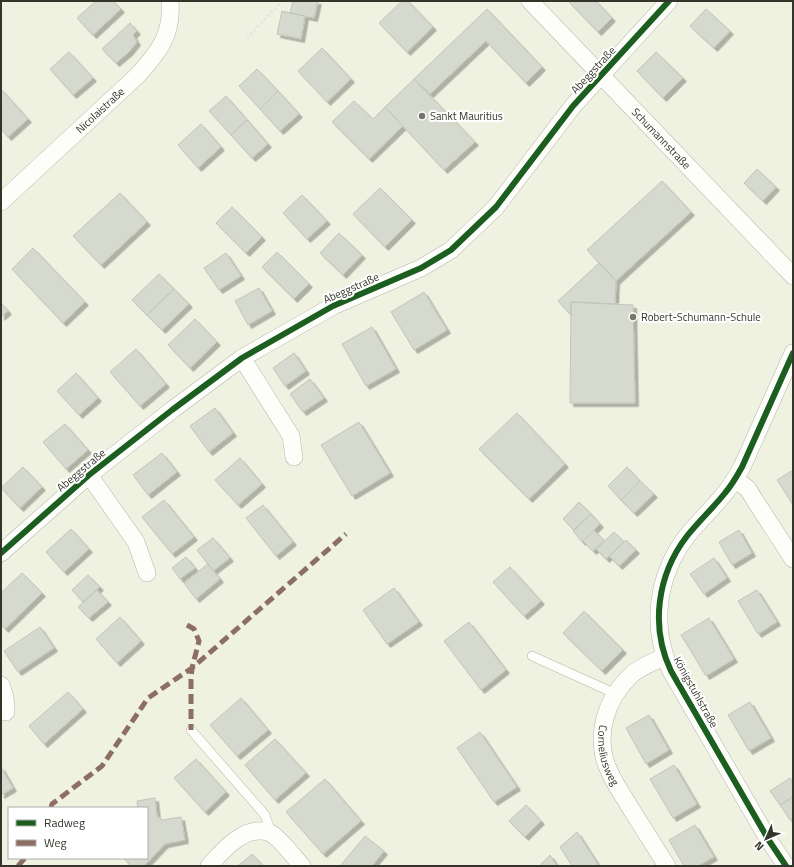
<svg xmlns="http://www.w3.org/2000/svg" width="794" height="867" font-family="'Titillium Web',sans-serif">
  <defs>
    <filter id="shadow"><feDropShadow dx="3.5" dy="3.5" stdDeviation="0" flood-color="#0004"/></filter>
  </defs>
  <rect width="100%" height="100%" fill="#eff1e1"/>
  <path fill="#d5d9ce" stroke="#c1c6ba" filter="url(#shadow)" d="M96 1H113L121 9 93 35 77 18Z
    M293 1H318L314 18 290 13Z
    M402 1H408L433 27 407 52 379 23Z
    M568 1H596L612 18 598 32Z
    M487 9 542 67 526 83 486 41 430 94 414 79Z
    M706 9 730 31 714 48 690 26Z
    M282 11 305 16 301 39 277 34Z
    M130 23 137 31 133 35 137 42 129 52 116 63 102 49Z
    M322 48 351 79 327 102 298 71Z
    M69 52 93 78 73 95 50 69Z
    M656 52 683 78 663 98 637 71Z
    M257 69 278 91 260 109 239 86Z
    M414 79 475 142 444 170 385 107Z
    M1 89 28 119 8 137 1 129Z
    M278 91 299 114 280 131 260 109Z
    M226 96 247 120 231 135 209 111Z
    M354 101 373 119 385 107 403 126 369 159 332 122Z
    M247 120 268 144 252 158 231 135Z
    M201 124 221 147 198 168 178 145Z
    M757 169 776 187 763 201 744 183Z
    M662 181 691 212 616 281 587 250Z
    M380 188 412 220 385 247 353 214Z
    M120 193 147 222 101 265 73 236Z
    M302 195 327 221 307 239 283 213Z
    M232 207 262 237 246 253 216 223Z
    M339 233 362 255 343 275 320 253Z
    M33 248 85 302 63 323 12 269Z
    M277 252 309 284 294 299 262 267Z
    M226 253 241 276 219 290 204 268Z
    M599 263 616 281 615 304 571 302V315L558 301Z
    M159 274 174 289 147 315 132 300Z
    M259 288 272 311 248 325 235 301Z
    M174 289 189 304 162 330 147 315Z
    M424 292 447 330 414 350 391 312Z
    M571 302 633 305 635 403H570Z
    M1 303 8 311 1 317Z
    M195 319 217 342 190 368 168 345Z
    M372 327 396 369 366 386 342 344Z
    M136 349 166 384 140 406 110 372Z
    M294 353 306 371 285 386 273 368Z
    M76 373 98 398 79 415 57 391Z
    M310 379 324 398 303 412 290 394Z
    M215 408 233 433 209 452 190 426Z
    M517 413 565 464 529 499 479 449Z
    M359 422 390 473 352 496 321 445Z
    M65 424 88 450 66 469 43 442Z
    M162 453 177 472 148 495 133 475Z
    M240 458 262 484 238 505 215 480Z
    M23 467 42 487 20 508 1 488Z
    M627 467 640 481 621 500 608 486Z
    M793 470V505L777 480Z
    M640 481 654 494 634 513 621 500Z
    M164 500 194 537 172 554 142 517Z
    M579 502 591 514 574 530 563 519Z
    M263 505 293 542 276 556 246 518Z
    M591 514 600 524 582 542 573 531Z
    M71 529 89 549 64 572 46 552Z
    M594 530 604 541 593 551 583 541Z
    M739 530 752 553 732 565 719 542Z
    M614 532 624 542 606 559 596 549Z
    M213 538 230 558 213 571 197 550Z
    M626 540 636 550 619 566 609 556Z
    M186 557 195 568 180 579 172 568Z
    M714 558 727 578 704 594 690 574Z
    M208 564 220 579 196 599 184 583Z
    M510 567 541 601 524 616 493 582Z
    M22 573 42 593 5 629 1 625V593Z
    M88 575 100 587 83 602 72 590Z
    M394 588 419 622 387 644 363 610Z
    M97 590 108 602 89 618 78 607Z
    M757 590 777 622 758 634 738 601Z
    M584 611 623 650 602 671 563 633Z
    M120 617 141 641 117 663 96 639Z
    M709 618 734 659 706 676 681 635Z
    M469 622 506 670 481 690 444 641Z
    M40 627 54 648 18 672 4 651Z
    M68 692 83 709 44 744 29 726Z
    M241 698 268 730 237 756 210 725Z
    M750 702 771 738 749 751 728 715Z
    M649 715 669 750 646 764 626 728Z
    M480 732 517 787 494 802 457 748Z
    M275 739 306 773 275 800 245 765Z
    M196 759 226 792 205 812 174 778Z
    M674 765 697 804 673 818 650 779Z
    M1 767 13 788 1 795Z
    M790 778 793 783V797L780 805 770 791Z
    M325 779 361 821 323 854 286 812Z
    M793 797V818L790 820 780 805Z
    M155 798 157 816 162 820 181 817 185 840 165 844 144 866H132L123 858H147V808H138L137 801Z
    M526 805 541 821 525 837 509 821Z
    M695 825 714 857 698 866H684L669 840Z
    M577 832 599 866H572L560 847Z
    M365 836 384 851 372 866H340Z
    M252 854 263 866H238Z
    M550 855 557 866H539Z"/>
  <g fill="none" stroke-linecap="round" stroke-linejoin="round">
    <g stroke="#b5b6aa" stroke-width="10">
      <path id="lane" d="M532 656 616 694
        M191 730 265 815 271 833"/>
    </g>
    <g stroke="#b5b6aa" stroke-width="18">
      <g id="street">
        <path id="s1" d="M530 1 793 276"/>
        <path id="s2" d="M1 202 137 76C158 53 173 35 170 1"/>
        <path d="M242 358 291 436 294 457"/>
        <path d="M89 475 136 542 147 573"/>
        <path d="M735 479 748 489 754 499 793 559"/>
        <path d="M1 553 89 475 172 410 242 358 333 306 421 268 451 250 496 207 573 106 669 1"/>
        <path id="s3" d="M664 657C653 662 639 667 630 676 606 700 595 734 607 766 613 782 623 795 631 809 643 828 655 847 667 866"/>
        <path d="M1 685 5 697 6 712"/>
        <path d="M209 866C223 850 246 823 270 833 279 837 295 858 302 866"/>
        <path d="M786 866 768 839 671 671C650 627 657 575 687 536 699 521 713 508 725 493 732 485 737 476 742 467L793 353"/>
      </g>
    </g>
    <path stroke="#e3e3de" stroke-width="2.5" stroke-dasharray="2 3" stroke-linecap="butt" d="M247 38 282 1"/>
    <use href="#lane" stroke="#fdfdfa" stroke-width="9"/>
    <use href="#street" stroke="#fdfdfa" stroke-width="17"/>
    <path stroke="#8d6e63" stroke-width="5" stroke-dasharray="10 5" stroke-linecap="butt" d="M187 625 194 629 199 641 192 668 191 680V730
      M51 808 52 804 102 766 148 698 192 668 346 534
      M18 866 25 858"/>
    <g stroke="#fff" stroke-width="8">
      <path id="cycleway" d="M1 553 89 475 172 410 242 358 333 306 421 268 451 250 496 207 573 106 669 1
        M786 866 768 839 671 671C650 627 657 575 687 536 699 521 713 508 725 493 732 485 737 476 742 467L793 353"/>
    </g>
    <use href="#cycleway" stroke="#1b5e20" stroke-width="6"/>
  </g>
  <g fill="#75766a" stroke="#fff" stroke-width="1.5">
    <circle cx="422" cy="116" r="4"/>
    <circle cx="633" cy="317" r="4"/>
  </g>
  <g text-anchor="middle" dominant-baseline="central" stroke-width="4" stroke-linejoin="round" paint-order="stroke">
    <g font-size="11" fill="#34342a" stroke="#fff">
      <text transform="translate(593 70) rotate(-47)">Abeggstraße</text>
      <text stroke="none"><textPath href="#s2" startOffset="135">Nicolaistraße</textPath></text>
      <text stroke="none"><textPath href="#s1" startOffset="190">Schumannstraße</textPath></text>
      <text transform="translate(351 288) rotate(-24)">Abeggstraße</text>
      <text transform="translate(81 470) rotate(-40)">Abeggstraße</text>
      <text transform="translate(696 692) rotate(61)">Königstuhlstraße</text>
      <text stroke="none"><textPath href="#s3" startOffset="127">Corneliusweg</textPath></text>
    </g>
    <g font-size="11" fill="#34342a" stroke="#fff" text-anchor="start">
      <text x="430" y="116">Sankt Mauritius</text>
      <text x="641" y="317">Robert-Schumann-Schule</text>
    </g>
  </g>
  <rect width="794" height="867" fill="none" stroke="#34342a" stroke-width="4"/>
  <rect x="8" y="807" width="140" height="52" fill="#ffffff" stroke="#aeaeaa"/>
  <rect x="16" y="820" width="20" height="6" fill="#1b5e20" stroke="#aeaeaa"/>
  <text x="44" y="827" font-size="12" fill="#34342a">Radweg</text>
  <rect x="16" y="840" width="20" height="6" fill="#8d6e63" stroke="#aeaeaa"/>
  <text x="44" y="847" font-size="12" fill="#34342a">Weg</text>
  <g transform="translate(766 839) rotate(225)" stroke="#ffffff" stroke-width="3" paint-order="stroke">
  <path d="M0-3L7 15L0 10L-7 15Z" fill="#34342a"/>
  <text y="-6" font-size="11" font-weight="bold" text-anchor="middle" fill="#34342a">N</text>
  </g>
</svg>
